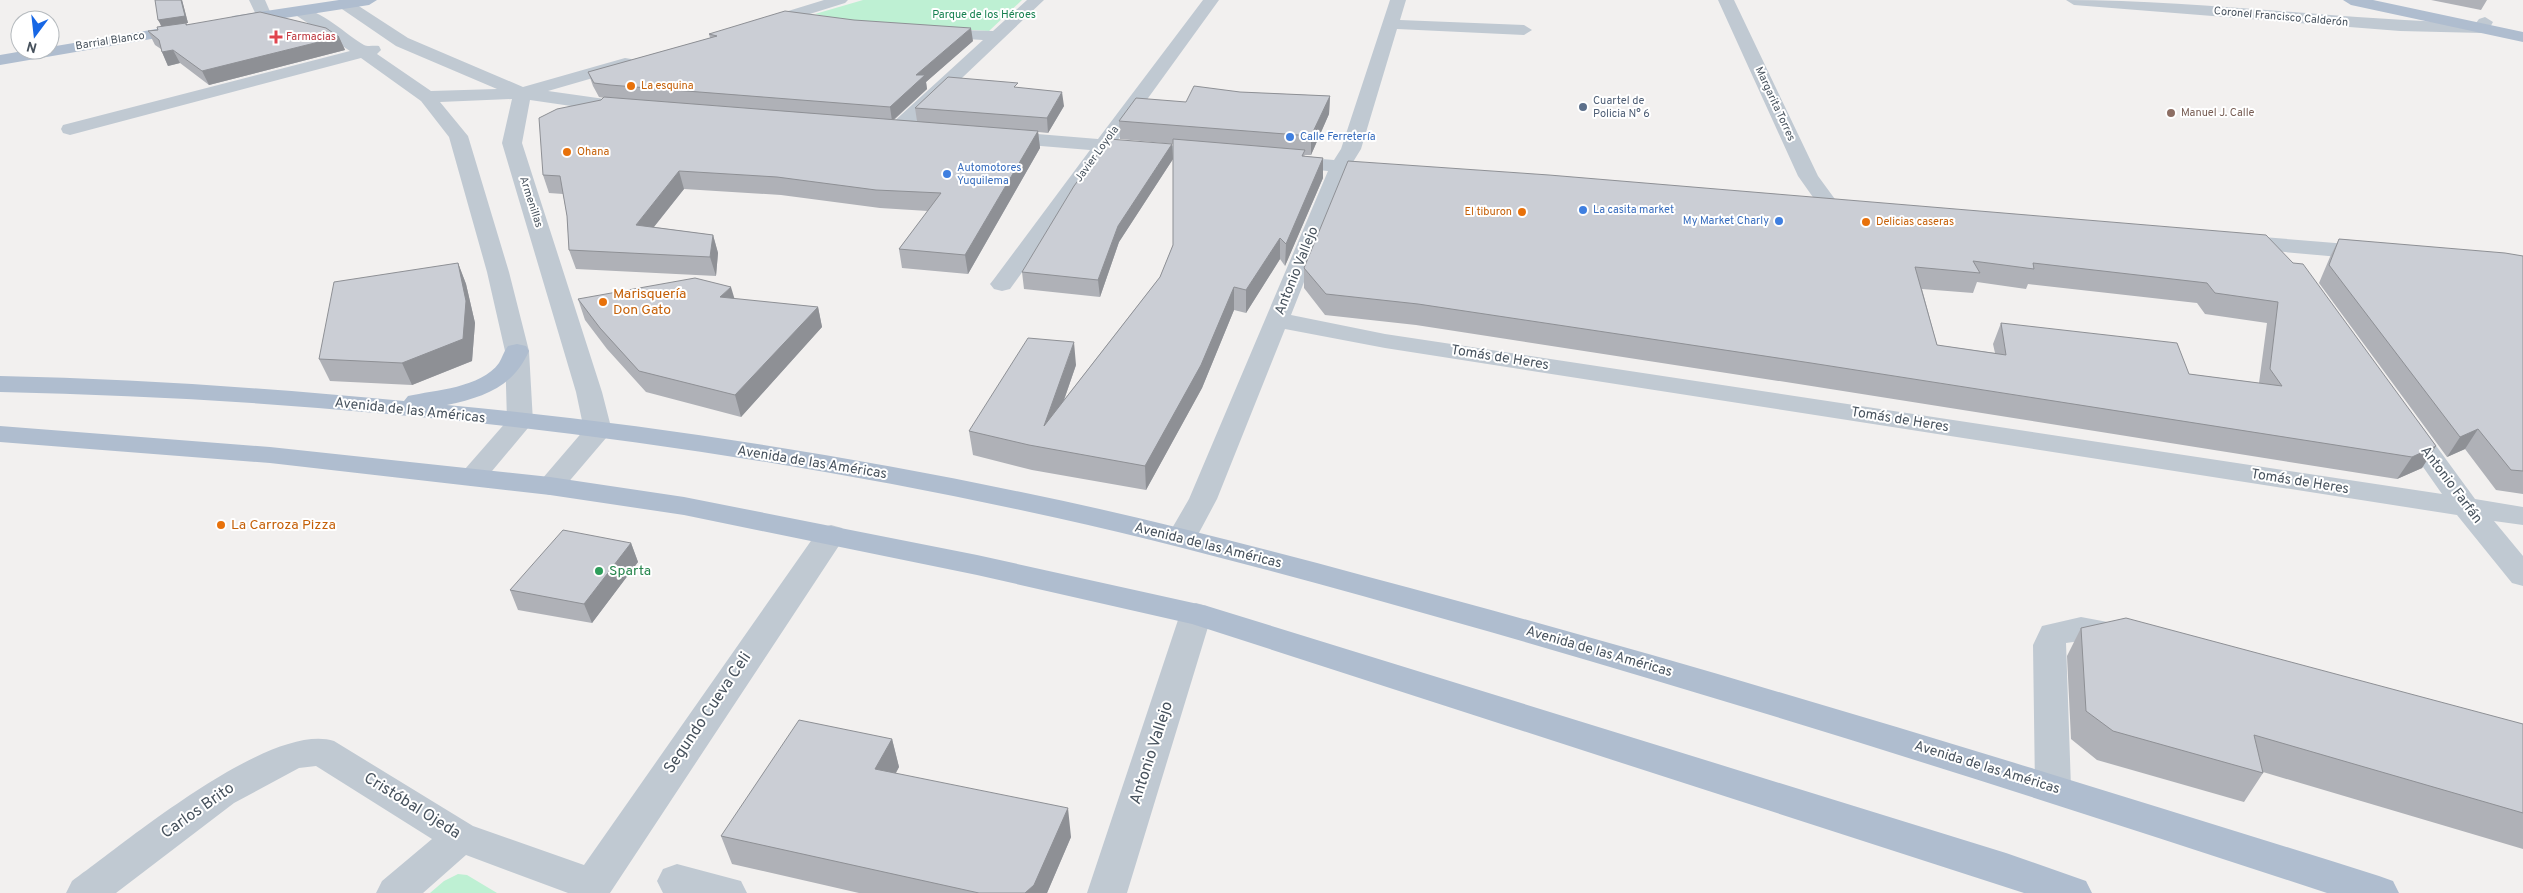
<svg xmlns="http://www.w3.org/2000/svg" width="2523" height="893" font-family="Overpass,sans-serif">
  <rect width="100%" height="100%" fill="#f2f0ef"/>
  <path fill="#bef0d3" d="M863 0H1022L989 31 858 23 815 14Z
    M458 874 467 875 497 893H430L444 881Z"/>
  <g fill="none" stroke-linecap="round" stroke-linejoin="round">
    <path fill="#c0c9d2" fill-rule="evenodd" d="M249 0H265L272 16 270 19H258Z
      M342 0 351 1 408 38 523 87 625 58 631 59 634 63 631 67 548 91 626 102 633 104 635 108 633 112 626 114 530 100 522 143 602 392 612 431 560 492 550 495 540 492 536 486 584 430 576 392 502 143 512 99 440 102 468 136 509 272 529 351 533 422 482 483 472 486 462 483 458 477 507 421 505 351 487 272 449 137 421 101 361 58 70 135 63 133 61 129 63 125 350 51 291 12 293 9C315 3 346 35 364 45 368 47 374 45 379 46L381 50 377 54 431 91 497 89 396 46 339 7 337 4Z
      M824 0H848L845 3 771 26 765 28 757 23 759 20Z
      M1027 0H1044L904 133H890L888 129 890 125 983 40 935 37 929 35 927 32 929 29 993 31Z
      M1203 0H1219L1117 141 1211 149 1218 151 1221 155 1218 159 1211 161 1109 152 1010 289 1002 291 994 289 990 284 994 279 1090 150 1002 143 995 141 992 137 995 133 1002 131 1098 139Z
      M1390 0H1406L1400 20 1524 25 1532 30 1524 35 1397 29 1361 149 1353 162 1390 166 1393 170 1390 174 1383 176 1347 173 1291 315 1385 334 2442 494 2395 427 2398 421 2408 419 2418 421 2475 499 2523 507V525L2494 521 2523 556V586L2512 583 2457 515 1385 348 1285 329 1217 499 1193 544 1182 547 1171 544 1167 537 1189 499 1328 171 1279 166 1276 162 1279 158 1286 156 1334 160 1341 149Z
      M1718 0H1734L1818 176 1840 206 1836 210 1829 212 1822 210 1798 176Z
      M2066 0C2203 0 2339 20 2476 23L2479 19 2485 17 2493 22 2488 31 2482 33 2400 31 2074 5Z
      M2238 235 2372 246 2380 248 2383 253 2380 258 2372 260 2230 247 2227 242 2230 237Z
      M831 525 842 528 846 535 610 893H568L466 855 423 893H376L382 881 432 839 316 766 299 768 234 803 116 893H66L72 881C125 843 270 721 334 741L473 826 584 865 820 528Z
      M1196 603 1207 606 1212 614 1127 893H1087L1180 614 1185 606Z
      M2081 617 2129 626 2134 634 2129 642C2108 649 2090 638 2066 643L2071 788 2066 798 2053 803 2040 798 2035 788 2033 645 2042 626Z
      M677 864 741 881 747 893H663L657 881 663 869Z"/>
    <path fill="#afbdcf" fill-rule="evenodd" d="M339 0H377L369 5 233 26 225 21 233 16Z
      M2343 0H2373L2523 32V42L2351 5Z
      M186 24 192 26 194 29 192 32 0 65V55L29 50H50V47Z
      M517 344 526 346 529 351C513 387 484 397 447 405 639 423 832 453 1021 492 1168 522 1313 562 1458 601 1767 685 2073 780 2379 876L2393 881 2399 893H2327C2038 798 1748 705 1455 622 1313 582 1170 542 1025 511 692 439 341 399 0 392V376C135 379 270 388 404 401L408 396C435 390 481 388 499 363 502 358 504 351 508 346Z
      M0 426 270 447 550 477 684 497 977 555 1207 606 2006 853 2086 881 2092 893H2024L1192 624 977 575 684 515 550 495 270 463 0 442Z"/>
  </g>
  <path fill="#afb1b7" fill-rule="evenodd" d="M155 0H182L188 23H186L187 25 339 37 345 50 209 85 180 63 168 66 162 52 161 49 155 45 148 31 158 30 161 27Z
    M2431 0H2487L2481 10Z
    M709 34 973 41 926 82 927 89 894 120 917 121 915 108 1018 88 1064 106 1048 133 1038 132 1040 148 968 274 902 268 899 249 928 211 880 208 781 195 684 189 654 227 713 235 718 253 716 276 576 269 569 250 567 216 563 194 549 193 543 175 604 98 599 97 593 86 588 72 710 38Z
    M1240 92 1330 96 1329 114 1311 155H1305L1304 156 1323 158V178L1285 266 1280 259 1246 313 1234 310 1202 388 1146 490 1032 470 973 455 969 431 1076 365 1064 400 1160 277 1173 245V144L1120 139 1119 121 1186 102Z
    M1172 144 1173 159 1119 242 1100 297 1024 289 1022 272Z
    M2266 235 2436 446 2422 468 2397 479 1805 385 1416 325 1325 315 1304 288V268ZM1977 282 2026 289 2028 284 2197 303 2205 314 2267 323 2259 383 2189 374 2001 323 1993 344 1995 353 1937 345 1922 289 1973 293Z
    M2339 239 2523 256V494L2496 490 2465 449 2447 457 2319 283 2330 257Z
    M458 263 466 284 475 323 472 361 412 385 330 381 319 359Z
    M578 299H735L818 307 822 327 741 417 646 392 607 349 585 320Z
    M631 543 638 562 592 623 518 610 510 590Z
    M2081 628 2523 724V849L2263 772V773L2244 802 2097 760 2071 739 2067 656Z
    M892 739 899 767 896 773 1071 837 1047 893H859L732 864 721 836Z"/>
  <path fill="#8e9095" d="M181 0H182L188 23H186L192 36 162 27 158 20Z
    M971 28 973 41 926 82 927 89 892 121 890 107 916 75Z
    M339 37 345 50 209 85 202 71Z
    M173 50 180 63 168 66 162 52Z
    M1062 92 1064 106 1048 133 1047 118Z
    M1330 96 1329 114 1311 155V136Z
    M1038 131 1040 148 968 274 965 255Z
    M1172 144 1173 159 1119 242 1100 297 1098 280 1118 226Z
    M1323 158V178L1285 266 1286 244Z
    M679 171 684 189 641 243 636 225Z
    M713 235 718 253 716 276 710 257Z
    M1280 238V259L1246 313V290Z
    M458 263 466 284 475 323 472 361 412 385 402 363Z
    M731 287 737 307 720 297Z
    M1234 287V310L1202 388 1146 490 1145 466Z
    M818 307 822 327 741 417 735 395Z
    M1074 342 1076 365 1047 449 1044 426Z
    M2478 429 2465 449 2447 457 2460 437Z
    M2436 446 2422 468 2397 479 2412 457Z
    M631 543 638 562 592 623 584 604Z
    M892 739 899 767 882 797 875 769Z
    M1068 808 1071 837 1047 893H1025Z"/>
  <path fill="#cbced5" stroke="#8e9095" fill-rule="evenodd" d="M155 0H181L185 16 158 20Z
    M785 11 854 20 971 28 916 75H925L890 107 610 85 594 83 588 72 717 36 709 34Z
    M260 12 326 28 339 37 202 71 173 50 162 52 159 40 148 31 158 30 157 27 186 23V25Z
    M948 77 1018 83 1014 87 1062 92 1047 118 915 108Z
    M1194 86 1240 92 1330 96 1311 136 1119 121 1136 98 1186 102Z
    M604 97 1038 131 965 255 899 249 941 193 876 190 777 177 679 171 636 225 713 235 710 257 569 250 567 216 560 176 543 175 539 118 557 109 601 100Z
    M1109 139 1172 144 1118 226 1098 280 1022 272 1074 186Z
    M1173 139 1305 150 1302 156 1323 158 1286 244 1280 238 1246 290 1234 287 1201 365 1145 466 1029 445 969 431 1028 338 1074 342 1044 426 1160 277 1173 245Z
    M1348 161 1549 175 2266 235 2293 263 2303 264 2436 446 2412 457 1811 363 1418 304 1326 294 1304 268ZM1973 261 2034 269 2033 263 2207 283 2215 293 2278 302 2270 369 2282 386 2189 374 2177 343 2001 323 2006 355 1937 345 1915 267 1980 273Z
    M2339 239 2505 253 2523 256V471L2511 470 2478 429 2460 437 2329 265Z
    M458 263 466 301 463 339 402 363 319 359 334 282Z
    M695 278 731 287 720 297 818 307 735 395 639 371 600 328 578 299Z
    M563 530 631 543 584 604 510 590Z
    M2126 618 2523 724V813L2254 735 2263 773 2113 731 2086 711 2081 628Z
    M799 720 892 739 875 769 1068 808 1034 885 1025 893H979L721 836Z"/>
  <path fill="#e0444e" stroke="#fff" stroke-width="2" d="M273.5 29.5h5v5h5v5h-5v5h-5v-5h-5v-5h5z"/>
  <g fill="#e8710a" stroke="#fff" stroke-width="2">
    <circle cx="631" cy="86" r="5"/>
    <circle cx="567" cy="152" r="5"/>
    <circle cx="1522" cy="212" r="5"/>
    <circle cx="1866" cy="222" r="5"/>
    <circle cx="603" cy="302" r="5"/>
    <circle cx="221" cy="525" r="5"/>
  </g>
  <circle fill="#5c6f8a" stroke="#fff" stroke-width="2" cx="1583" cy="107" r="5"/>
  <circle fill="#8d6e63" stroke="#fff" stroke-width="2" cx="2171" cy="113" r="5"/>
  <g fill="#3f7fe0" stroke="#fff" stroke-width="2">
    <circle cx="1290" cy="137" r="5"/>
    <circle cx="947" cy="174" r="5"/>
    <circle cx="1583" cy="210" r="5"/>
    <circle cx="1779" cy="221" r="5"/>
  </g>
  <circle fill="#2e9e5b" stroke="#fff" stroke-width="2" cx="599" cy="571" r="5"/>
  <g text-anchor="middle" dominant-baseline="central" stroke-width="4" stroke-linejoin="round" paint-order="stroke">
    <g font-size="11" fill="#168150" stroke="#fff">
      <text x="984" y="15">Parque de los Héroes</text>
    </g>
    <g font-size="11" fill="#47525d" stroke="#fff">
      <text transform="translate(2281 17) rotate(5)">Coronel Francisco Calderón</text>
      <text transform="translate(110 41) rotate(-9)">Barrial Blanco</text>
      <text transform="translate(1775 104) rotate(65)">Margarita Torres</text>
      <text transform="translate(1097 154) rotate(-54)">Javier Loyola</text>
      <text transform="translate(531 202) rotate(72)">Armenillas</text>
    </g>
    <g font-size="11" fill="#be3a42" stroke="#fff" text-anchor="start">
      <text x="286" y="37">Farmacias</text>
    </g>
    <g font-size="11" fill="#c56008" stroke="#fff" text-anchor="start">
      <text x="641" y="86">La esquina</text>
      <text x="577" y="152">Ohana</text>
      <text x="1512" y="212" text-anchor="end">El tiburon</text>
      <text x="1876" y="222">Delicias caseras</text>
    </g>
    <g font-size="11" fill="#4e5e75" stroke="#fff" text-anchor="start">
      <text x="1593" y="101">Cuartel de<tspan x="1593" dy="13">Policia N° 6</tspan></text>
    </g>
    <g font-size="11" fill="#785e54" stroke="#fff" text-anchor="start">
      <text x="2181" y="113">Manuel J. Calle</text>
    </g>
    <g font-size="11" fill="#366cbe" stroke="#fff" text-anchor="start">
      <text x="1300" y="137">Calle Ferretería</text>
      <text x="957" y="168">Automotores<tspan x="957" dy="13">Yuquilema</tspan></text>
      <text x="1593" y="210">La casita market</text>
      <text x="1769" y="221" text-anchor="end">My Market Charly</text>
    </g>
    <g font-size="14" fill="#47525d" stroke="#fff">
      <text transform="translate(1297 271) rotate(-68)">Antonio Vallejo</text>
      <text transform="translate(1500 358) rotate(9)">Tomás de Heres</text>
      <text transform="translate(410 411) rotate(6)">Avenida de las Américas</text>
      <text transform="translate(1900 420) rotate(9)">Tomás de Heres</text>
      <text transform="translate(812 463) rotate(9)">Avenida de las Américas</text>
      <text transform="translate(2300 482) rotate(9)">Tomás de Heres</text>
      <text transform="translate(2451 485) rotate(53)">Antonio Farfán</text>
      <text transform="translate(1208 546) rotate(14)">Avenida de las Américas</text>
      <text transform="translate(1599 652) rotate(16)">Avenida de las Américas</text>
      <text transform="translate(1987 768) rotate(17)">Avenida de las Américas</text>
    </g>
    <g font-size="14" fill="#c56008" stroke="#fff" text-anchor="start">
      <text x="613" y="294">Marisquería<tspan x="613" dy="16">Don Gato</tspan></text>
      <text x="231" y="525">La Carroza Pizza</text>
    </g>
    <g font-size="14" fill="#27864d" stroke="#fff" text-anchor="start">
      <text x="609" y="571">Sparta</text>
    </g>
    <g font-size="16" fill="#47525d" stroke="#fff">
      <text transform="translate(708 713) rotate(-56)">Segundo Cueva Celi</text>
      <text transform="translate(1152 753) rotate(-72)">Antonio Vallejo</text>
      <text transform="translate(412 806) rotate(32)">Cristóbal Ojeda</text>
      <text transform="translate(198 811) rotate(-35)">Carlos Brito</text>
    </g>
  </g>
  <g transform="translate(35 35) rotate(195)"><circle r="24" fill="#ffffff" stroke="#b5babe"/>
  <path d="M0-4L9 19L0 12L-9 19Z" fill="#1767e5"/>
  <text y="-8" font-size="14" font-weight="bold" text-anchor="middle" fill="#47525d">N</text>
  </g>
</svg>
